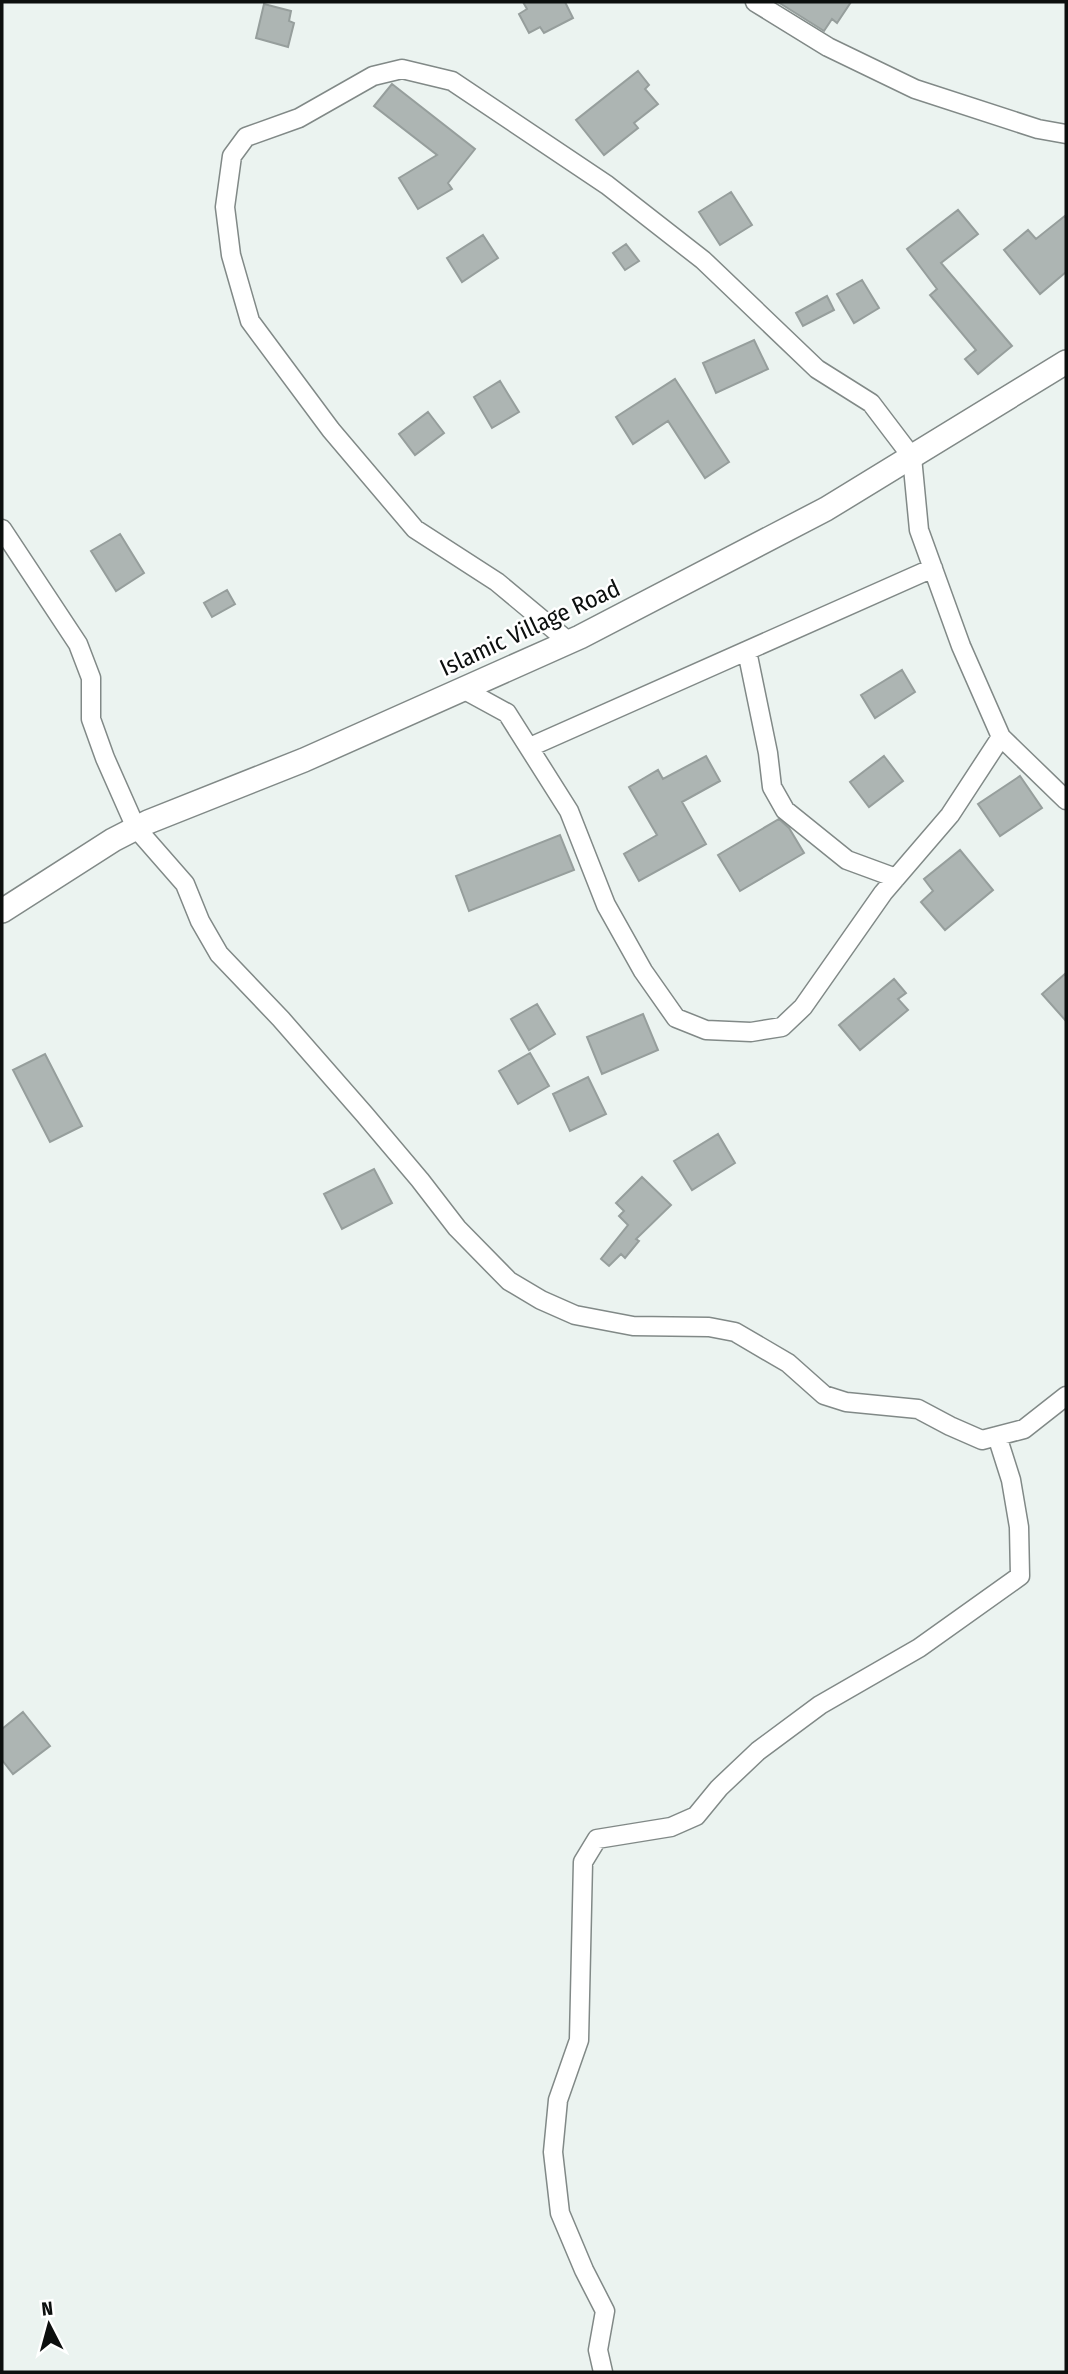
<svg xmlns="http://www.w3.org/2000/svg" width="1068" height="2374" font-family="'Fira Sans Condensed',sans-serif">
  <rect width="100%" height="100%" fill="#ebf3f0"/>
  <path fill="#adb5b3" stroke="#969e9c" stroke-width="2" d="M523 2H565L573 18 544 33 540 27 529 33 519 14 527 9Z
    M778 2H851L837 23 832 19 824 31Z
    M264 4 291 11 289 21 294 23 288 47 256 38Z
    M638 71 649 85 645 89 658 104 634 123 638 128 604 155 576 120Z
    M392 84 475 149 448 183 452 189 418 209 399 178 437 155 374 106Z
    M731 192 752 225 720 245 699 212Z
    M958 210 978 234 941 263 1012 346 978 374 965 359 976 350 930 295 937 289 907 249Z
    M1066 215V272L1040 294 1004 250 1028 230 1036 239Z
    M483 235 498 258 462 282 447 258Z
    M626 244 639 261 625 270 613 253Z
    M862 280 879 308 854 323 837 294Z
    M827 296 834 310 803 326 796 313Z
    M754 340 768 369 716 393 703 363Z
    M675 379 729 462 705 478 668 421 633 444 616 417Z
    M500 381 519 412 492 428 474 397Z
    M428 412 444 433 415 455 399 434Z
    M120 534 144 573 116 591 91 551Z
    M227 590 235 604 212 617 204 603Z
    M902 670 915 692 875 718 861 695Z
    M706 756 720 781 682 802 706 844 639 881 624 854 657 835 629 787 658 770 663 779Z
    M884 756 903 781 869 807 850 782Z
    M1020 776 1042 808 1000 836 978 804Z
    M779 819 789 828 804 853 740 891 718 855Z
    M560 835 574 870 469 911 456 876Z
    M960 850 993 890 945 930 921 902 933 891 924 879Z
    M1066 973V1021L1042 994Z
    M894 979 906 993 898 999 908 1010 860 1050 839 1025Z
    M537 1004 555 1034 529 1050 511 1019Z
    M643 1014 658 1050 602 1074 587 1037Z
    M530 1053 549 1086 518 1104 499 1071Z
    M45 1054 82 1126 50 1142 13 1070Z
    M588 1077 606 1114 570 1131 553 1094Z
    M718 1134 735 1163 692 1190 674 1161Z
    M374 1169 392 1203 342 1229 324 1194Z
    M642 1177 671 1205 636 1239 639 1241 625 1258 621 1254 609 1266 601 1259 628 1225 619 1216 624 1211 616 1203Z
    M23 1712 50 1746 13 1774 2 1760V1729Z"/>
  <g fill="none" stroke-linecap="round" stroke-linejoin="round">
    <g stroke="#818987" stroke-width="21">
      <path id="minor" d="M755 2 828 47 915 89 1038 129 1066 134
        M2 529 78 644 91 678V719L105 758 136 828 185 884 200 921 219 954 281 1019 365 1115 420 1180 457 1228 509 1281 541 1300 575 1315 633 1326 709 1327 735 1332 788 1363 824 1395 846 1402 918 1409 950 1426 982 1440 1024 1429 1066 1396
        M569 642 497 582 415 529 331 430 250 321 231 255 225 207 232 156 246 137 299 118 373 76 402 69 452 81 607 185 703 260 817 369 871 403 912 457 919 530 961 646 1001 737 1066 800
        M747 651 768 753 772 787 785 810 847 860 896 878
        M463 689 507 713 569 811 606 905 643 971 676 1018 706 1030 751 1032 782 1027 803 1007 883 893 950 815 1001 737
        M530 747 933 568
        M603 2372 598 2350 605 2311 584 2270 560 2213 553 2152 558 2100 579 2040 583 1862 597 1839 671 1827 696 1816 719 1788 758 1751 820 1705 919 1648 1020 1576 1019 1527 1011 1480 997 1436"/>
    </g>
    <g stroke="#818987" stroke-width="26">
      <path id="tertiary" d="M2 911 113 840 148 822 304 760 580 637 826 509 1066 362"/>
    </g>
    <use href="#minor" stroke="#fff" stroke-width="18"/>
    <use href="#tertiary" stroke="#fff" stroke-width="23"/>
  </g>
  <g text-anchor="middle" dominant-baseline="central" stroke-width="5" stroke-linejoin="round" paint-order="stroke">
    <g font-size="24" fill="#0c0f0e" stroke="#fff">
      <text transform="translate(530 628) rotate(-25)">Islamic Village Road</text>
    </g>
  </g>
  <rect width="1068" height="2374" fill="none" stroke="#0c0f0e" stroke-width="7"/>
  <g transform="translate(49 2325) rotate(354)" stroke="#ffffff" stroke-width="5" paint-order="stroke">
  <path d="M0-5L12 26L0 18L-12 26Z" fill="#0c0f0e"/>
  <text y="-10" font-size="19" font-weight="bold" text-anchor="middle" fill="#0c0f0e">N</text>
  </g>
</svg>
